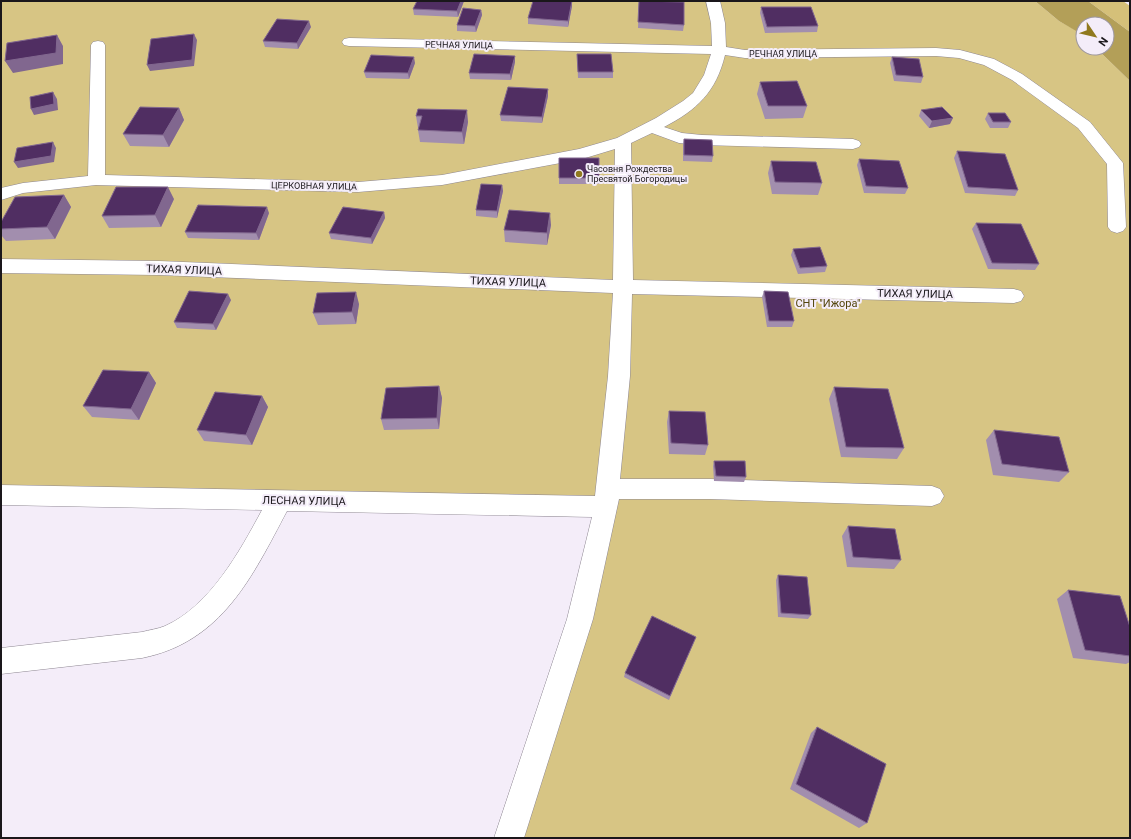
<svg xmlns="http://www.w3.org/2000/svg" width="1131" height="839" font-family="Roboto,sans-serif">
  <rect width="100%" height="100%" fill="#f4edf9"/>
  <path fill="#d7c584" d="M1 1H1035L1059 21 1081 33 1083 35V48H1096L1130 81V838H509L606 507 1 495Z"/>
  <path fill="#d5c079" d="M1088 1H1123L1130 6V32Z"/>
  <path fill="#b39f58" d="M1035 1H1088L1130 32V81L1096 48H1107V24H1083V35L1059 21Z"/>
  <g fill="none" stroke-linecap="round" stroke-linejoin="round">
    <g stroke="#8e8792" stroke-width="1">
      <path id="minor" d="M706 1H720L725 23 726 47 745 50 936 48 960 50 994 59 1022 74 1090 122 1123 163 1126 227 1123 231 1117 233 1111 231 1108 227 1107 164 1078 128 1012 80 984 65 959 58 936 56 745 58 725 55C716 92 697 110 664 127L682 133 702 135 853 139 859 141 861 144 859 147 853 149 702 145 679 143 652 133 631 143 633 280 1014 289 1021 291 1024 296 1021 301 1014 303 632 294 630 376 620 479H710L932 486 940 489 944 496 940 503 932 506 710 499H619L593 619 524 838H494L567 619 592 517 287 511C252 577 222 642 142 658L1 674V648L142 632C149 630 158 629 165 626 210 606 240 551 262 510L1 505V485L595 496 608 376 613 293 159 275 1 273V259L159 261 613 280 615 149 582 159 442 185 358 192 96 185 23 193 1 200V188L23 183 88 176 91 45 93 42 98 41 103 42 105 45V175L358 182 442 175 579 149 617 138 656 118 683 101 693 93 704 75 711 54 349 46 344 45 342 42 344 39 349 38 712 46 711 23Z"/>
    </g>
    <use href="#minor" fill="#fff" fill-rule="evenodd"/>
  </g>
  <path fill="#a28eae" d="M464 1 458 17 414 15 413 9Z
    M639 1 684 25 683 31 638 28Z
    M572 6 568 27 528 24V18Z
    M761 7 818 26 817 32 765 33 760 13Z
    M481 10 482 15 476 32 457 31V25Z
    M311 27 298 49 265 47 263 41Z
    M577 54 613 72V78H578Z
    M515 56V62L511 80 470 79 469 73Z
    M892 57 923 77 921 83 894 81 890 63Z
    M415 63 409 79 366 78 364 72Z
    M760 82 807 106 803 118 765 119 757 94Z
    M548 96 542 123 501 121 500 115Z
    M179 108 184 120 169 147 130 146 123 134Z
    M418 109 468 122 464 144 420 142 418 130 419 128H418L416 116Z
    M921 110 950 124 929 128 919 116Z
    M988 113 1011 122 1008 128H990L985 119Z
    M684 139 713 156 712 162 683 161V145Z
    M957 151 1018 190 1015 196 965 193 954 158Z
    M559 158 599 178V184H559Z
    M859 159 908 188 905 194 864 193 857 165Z
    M771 161 822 183 818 195 772 194 768 173Z
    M502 185 503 191 497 218 476 216V210Z
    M64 195 71 207 55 239 6 241 1 235V222Z
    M174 199 161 227 109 228 102 216Z
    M384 212 385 218 372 244 331 239 329 233Z
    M269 213 259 240 188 238 185 232Z
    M976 223 1039 264 1035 270 988 269 972 229Z
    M551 225 547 245 505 242 504 230Z
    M793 249 827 266 825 272 798 274 791 255Z
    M764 291 794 321 792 327H767L762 297Z
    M231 300 216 330 177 328 174 322Z
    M359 304 356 324 318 325 313 313Z
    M149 372 156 383 139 420 92 417 83 406Z
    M439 386 442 398 439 429 384 430 381 419Z
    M834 387 904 448 897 459 841 457 829 399Z
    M262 396 268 407 252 445 204 441 197 430Z
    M669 411 708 445 705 455 669 454 667 422Z
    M994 430 1069 472 1059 482 993 475 986 440Z
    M714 461 746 477 744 482 714 481 713 466Z
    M848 526 901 560 894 569 847 567 842 536Z
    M778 575 811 615 808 619 778 617 776 580Z
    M1068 590 1130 627V662L1126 664 1073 658 1057 599Z
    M696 637 669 700 624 677 625 673Z
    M817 727 867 823 859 828 790 789 811 733Z"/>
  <path fill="#81678f" d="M461 1H464L458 17 457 11Z
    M572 1V6L568 27V21Z
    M481 10 482 15 476 32 475 26Z
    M309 21 311 27 298 49 297 43Z
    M194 34 197 40 194 66 150 71 147 65Z
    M57 35 63 46V64L13 73 5 61Z
    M515 56V62L511 80 510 74Z
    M414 57 415 63 409 79 408 73Z
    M548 89V96L542 123V117Z
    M53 92 57 99 58 110 34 115 31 109Z
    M179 108 184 120 169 147 163 135Z
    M467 110 468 122 464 144 462 132Z
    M953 118 950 124 929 128 932 121Z
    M53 142 56 148 54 162 18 168 14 162Z
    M502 185 503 191 497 218V211Z
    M168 187 174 199 161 227 155 215Z
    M64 195 71 207 55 239 47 227Z
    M267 207 269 213 259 240 256 233Z
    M384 212 385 218 372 244 371 238Z
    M550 213 551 225 547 245V233Z
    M356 292 359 304 356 324 352 312Z
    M228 294 231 300 216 330 213 324Z
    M149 372 156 383 139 420 131 409Z
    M439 386 442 398 439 429 437 418Z
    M262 396 268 407 252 445 246 435Z"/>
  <path fill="#502e62" stroke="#81678f" d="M417 1H461L457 11 413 9Z
    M533 1H572L568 21 528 18Z
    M639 1 684 2V25L638 22Z
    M761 7H811L818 26 767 27Z
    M463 8 481 10 475 26 457 25Z
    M277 19 309 21 297 43 263 41Z
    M194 34 192 60 147 65 151 39Z
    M57 35 56 53 5 61 7 43Z
    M474 54 515 56 510 74 469 73Z
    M577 54H611L613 72H578Z
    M371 55 414 57 408 73 364 72Z
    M892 57 919 59 923 77 896 75Z
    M797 81 807 106H768L760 82Z
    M508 87 548 89 542 117 500 115Z
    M53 92 54 104 31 109 30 97Z
    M140 107 179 108 163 135 123 134Z
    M942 107 953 118 932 121 921 110Z
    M418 109 467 110 462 132 418 130 422 116H416Z
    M988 113H1005L1011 122H993Z
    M684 139 712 140 713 156 684 155Z
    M53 142 51 156 14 162 17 148Z
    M957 151 1005 154 1018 190 968 187Z
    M559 158H599V178H559Z
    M859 159 899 161 908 188 866 186Z
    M771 161 816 162 822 183 775 182Z
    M481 184 502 185 497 211 476 210Z
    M116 187H168L155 215 102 216Z
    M64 195 47 227 1 229V222L15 197Z
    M198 205 267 207 256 233 185 232Z
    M343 207 384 212 371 238 329 233Z
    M509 210 550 213 547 233 504 230Z
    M976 223 1021 224 1039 264 992 263Z
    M820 247 827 266 800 268 793 249Z
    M189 291 228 294 213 324 174 322Z
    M764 291 788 292 794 321H769Z
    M356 292 352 312 313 313 317 293Z
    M103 370 149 372 131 409 83 406Z
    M439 386 437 418 381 419 386 388Z
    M834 387 888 389 904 448 846 447Z
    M215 392 262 396 246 435 197 430Z
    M669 411 705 412 708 445 671 443Z
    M994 430 1059 437 1069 472 1002 464Z
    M714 461H745L746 477 716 476Z
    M848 526 895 529 901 560 853 557Z
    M778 575 807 577 811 615 781 613Z
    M1068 590 1120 596 1130 627V656L1085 650Z
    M652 616 696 637 670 696 625 673Z
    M817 727 886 764 867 823 796 784Z"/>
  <circle fill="#90791e" stroke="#f4edf9" stroke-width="1.5" cx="579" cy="174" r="4"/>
  <g text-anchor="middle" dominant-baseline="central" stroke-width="4" stroke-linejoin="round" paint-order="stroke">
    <g font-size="9" fill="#1a171b" stroke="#f4edf9">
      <text transform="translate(459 45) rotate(1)">РЕЧНАЯ УЛИЦА</text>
      <text x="783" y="54">РЕЧНАЯ УЛИЦА</text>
      <text transform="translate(314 186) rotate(1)">ЦЕРКОВНАЯ УЛИЦА</text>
    </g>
    <g font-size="9" fill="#1a171b" stroke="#f4edf9" text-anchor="start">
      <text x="587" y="169">Часовня Рождества<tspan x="587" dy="10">Пресвятой Богородицы</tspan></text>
    </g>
    <g font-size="11" fill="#1a171b" stroke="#f4edf9">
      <text transform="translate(184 270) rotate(2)">ТИХАЯ УЛИЦА</text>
      <text transform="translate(508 282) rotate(2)">ТИХАЯ УЛИЦА</text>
      <text transform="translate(915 294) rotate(1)">ТИХАЯ УЛИЦА</text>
      <text transform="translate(304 501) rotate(1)">ЛЕСНАЯ УЛИЦА</text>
    </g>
    <g font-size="11" fill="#53450b" stroke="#f4edf9">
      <text x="828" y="303">СНТ "Ижора"</text>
    </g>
  </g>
  <rect width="1131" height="839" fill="none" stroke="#1a171b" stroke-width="4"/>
  <g transform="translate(1095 36) rotate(125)"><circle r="19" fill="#f4edf9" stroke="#9d97a0"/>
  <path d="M0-3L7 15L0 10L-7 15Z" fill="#90791e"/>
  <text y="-6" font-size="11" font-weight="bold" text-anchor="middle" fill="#1a171b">N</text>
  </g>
</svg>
